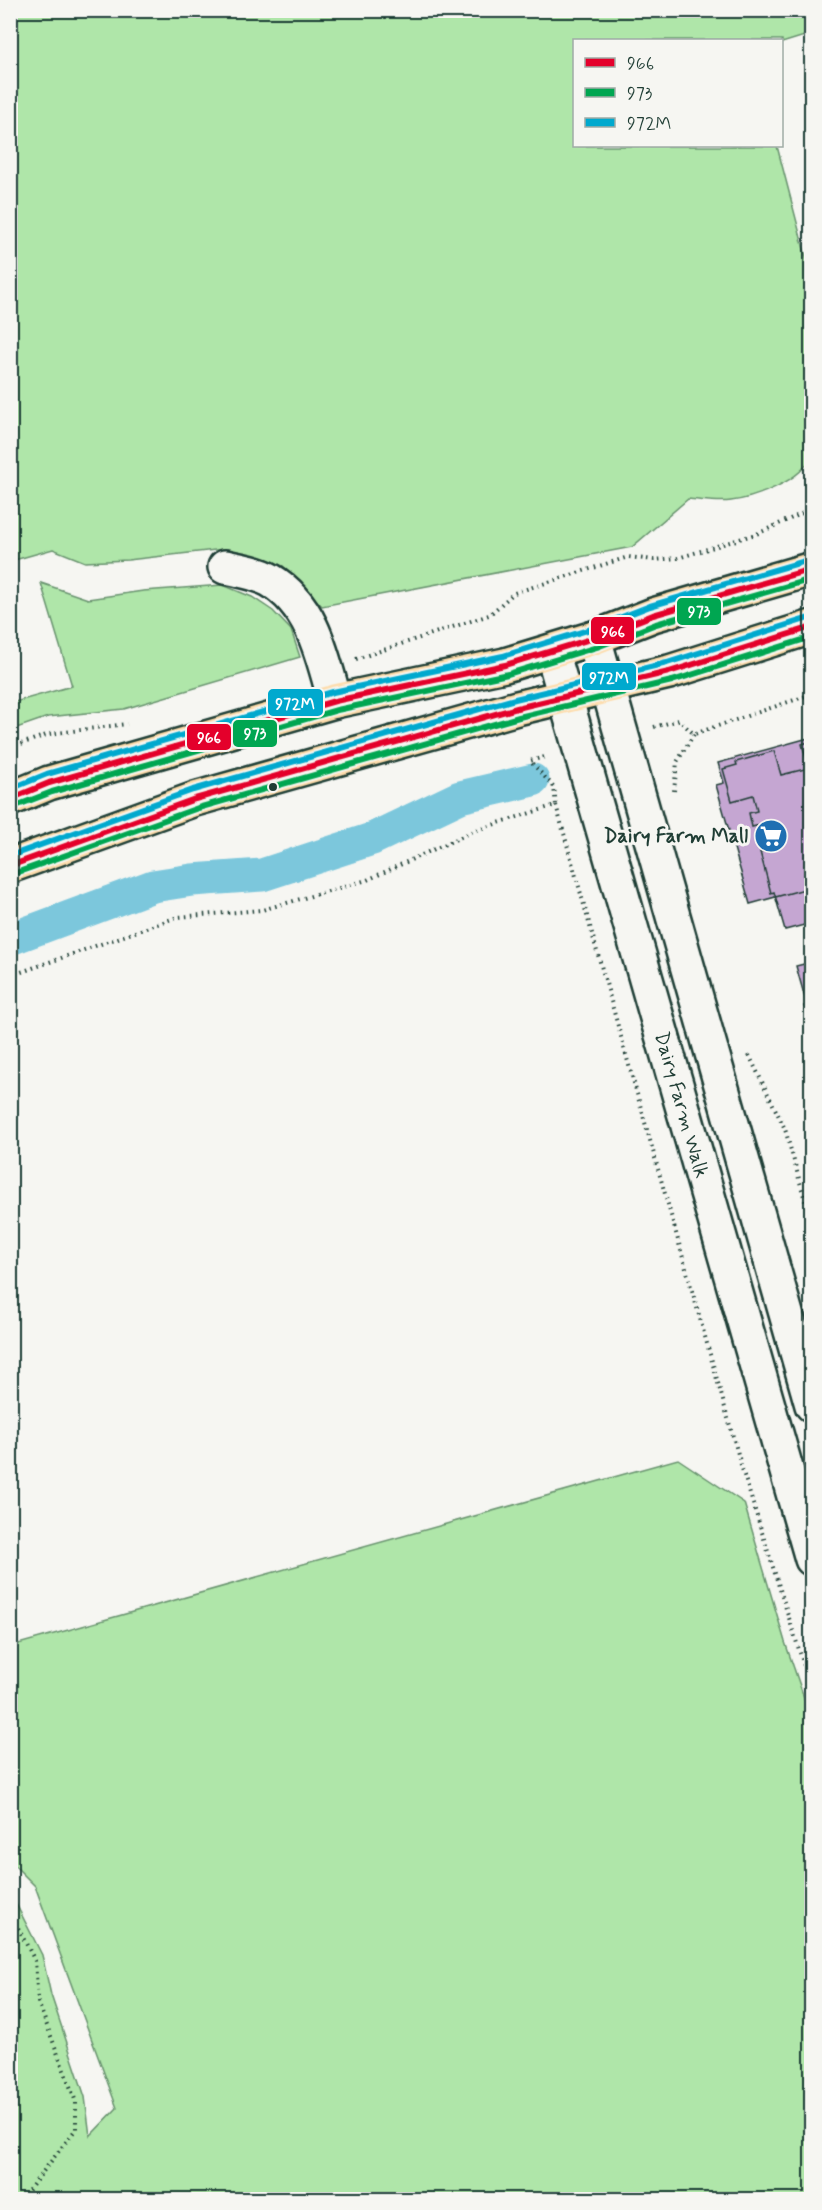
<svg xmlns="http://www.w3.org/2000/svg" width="822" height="2210" font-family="Mynerve,sans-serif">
  <rect width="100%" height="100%" fill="#f6f6f2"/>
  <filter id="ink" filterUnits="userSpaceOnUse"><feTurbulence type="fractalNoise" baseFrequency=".0167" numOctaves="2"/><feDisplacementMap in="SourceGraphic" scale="12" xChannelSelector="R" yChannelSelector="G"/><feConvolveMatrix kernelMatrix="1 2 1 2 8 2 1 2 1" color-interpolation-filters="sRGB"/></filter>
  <g filter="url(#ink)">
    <path fill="#afe6a9" stroke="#67926e" stroke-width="1.5" d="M11 11H811V34L782 43V40H574V146H777L812 280 811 456C803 480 755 498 731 501 718 503 702 500 688 499L632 547 322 606 283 566 224 549 128 560 85 562 53 549 11 561Z
      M41 583 88 599 143 591 223 585 252 597 273 611 291 630 300 657 124 709 48 717 11 730V703L72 686Z
      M678 1459 744 1503 785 1642 811 1718V2199H11V1897L14 1900 42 1955 51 1995 85 2097 90 2136 117 2108 35 1886 11 1862V1646Z"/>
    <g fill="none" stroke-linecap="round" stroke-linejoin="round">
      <path stroke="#7cc7dc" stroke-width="33" d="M10 939 153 886 192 880 262 875 372 839 460 797 533 780"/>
    </g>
    <path fill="#c5a6d2" stroke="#1f3d34" stroke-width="1.5" d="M812 737V887L750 904 716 785 724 783 718 763Z
      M812 741V923L785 930 774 892 771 893 760 852 775 848 768 823 752 827 749 813 757 811 753 795 732 801 723 769 737 765 736 762 774 751 781 775 809 768 802 744Z
      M812 962V1033L804 1006 807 1005 796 966Z"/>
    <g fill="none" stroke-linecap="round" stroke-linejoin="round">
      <g stroke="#1f3d34" stroke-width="38">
        <path id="minor" d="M225 567C240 570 257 573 270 580 313 605 323 658 335 701
          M594 638 812 1405
          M552 651 812 1559"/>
      </g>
      <g stroke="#1f3d34" stroke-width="38">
        <path id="major" d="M10 799 49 783 335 701 505 665 594 638 653 615 812 569
          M10 866 195 799 517 708 669 672 812 627"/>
      </g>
      <path stroke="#1f3d34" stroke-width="4" stroke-dasharray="1.5 4.5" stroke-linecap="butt" d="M356 659 489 615 514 593 628 557 654 560 678 558 759 533 812 509
        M654 727 679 720 694 734 812 694
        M10 748 49 734 127 724
        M674 791 677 762 694 734
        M556 805 743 1472 812 1691
        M10 976 177 917 262 910 367 880 476 830 556 805 554 787 530 761 548 756
        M749 1055 785 1129 812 1225
        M10 1912 35 1961 38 2002 76 2102V2129L21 2200"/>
      <use href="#minor" stroke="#f6f6f2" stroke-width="33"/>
      <use href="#major" stroke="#fddcac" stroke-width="33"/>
      <g stroke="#f6f6f2" stroke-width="10">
        <path id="bus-1" d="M10 799 49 783 335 701 505 665 594 638 653 615 812 569
          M10 866 195 799 517 708 669 672 812 627"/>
      </g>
      <g stroke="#f6f6f2" stroke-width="10">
        <path id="bus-2" d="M13 807 52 792 337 710 508 674 597 647 656 624 812 579
          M13 874 198 808 519 717 672 681 812 637"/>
      </g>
      <g stroke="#f6f6f2" stroke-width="10">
        <path id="bus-3" d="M10 789 47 774 333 692 503 656 591 629 650 606 809 560
          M10 856 193 790 515 699 667 663 809 618"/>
      </g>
      <use href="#bus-1" stroke="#e4002b" stroke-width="6"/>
      <use href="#bus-2" stroke="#00a651" stroke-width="6"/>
      <use href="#bus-3" stroke="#00a9ce" stroke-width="6"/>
    </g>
  </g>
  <defs>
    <g id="supermarket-disc" transform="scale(1.725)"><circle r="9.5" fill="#1f6fb2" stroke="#f6f6f2"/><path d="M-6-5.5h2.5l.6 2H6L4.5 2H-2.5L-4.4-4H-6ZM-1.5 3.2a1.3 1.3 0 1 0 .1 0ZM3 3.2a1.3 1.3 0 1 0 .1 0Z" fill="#fff"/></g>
  </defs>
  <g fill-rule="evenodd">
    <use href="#supermarket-disc" x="771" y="836"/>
  </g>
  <circle fill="#1f3d34" stroke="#f6f6f2" stroke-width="2" cx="273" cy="787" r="5"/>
  <g text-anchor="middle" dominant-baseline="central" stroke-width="6" stroke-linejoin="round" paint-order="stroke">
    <g font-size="20" font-weight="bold" fill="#1f3d34" stroke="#f6f6f2" text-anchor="end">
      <text x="748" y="836">Dairy Farm Mall</text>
    </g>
    <g font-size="20" fill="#1f3d34" stroke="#f6f6f2">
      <text transform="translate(681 1105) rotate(74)">Dairy Farm Walk</text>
    </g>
  </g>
  <g stroke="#f6f6f2" stroke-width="2">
    <rect x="676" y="597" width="46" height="29" rx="6" fill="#00a651"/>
    <rect x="590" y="616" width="45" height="29" rx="6" fill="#e4002b"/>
    <rect x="581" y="662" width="56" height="29" rx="6" fill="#00a9ce"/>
    <rect x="267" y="688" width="57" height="29" rx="6" fill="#00a9ce"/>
    <rect x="232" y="719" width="46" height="29" rx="6" fill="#00a651"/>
    <rect x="186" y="723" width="46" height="28" rx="6" fill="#e4002b"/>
  </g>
  <g font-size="16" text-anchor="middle" font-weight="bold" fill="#fff">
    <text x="699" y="617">973</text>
    <text x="613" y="637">966</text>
    <text x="609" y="683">972M</text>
    <text x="295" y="709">972M</text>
    <text x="255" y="739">973</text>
    <text x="209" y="743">966</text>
  </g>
  <rect width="822" height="2210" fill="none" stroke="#f6f6f2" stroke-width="36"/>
  <rect x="18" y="18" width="786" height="2174" fill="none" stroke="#1f3d34" stroke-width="2" filter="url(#ink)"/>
  <rect x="573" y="39" width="210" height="108" fill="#f6f6f2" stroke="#a0aca6" stroke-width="1.5"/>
  <rect x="585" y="58" width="30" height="9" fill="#e4002b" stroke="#a0aca6" stroke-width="1.5"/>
  <text x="627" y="69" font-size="18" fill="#1f3d34">966</text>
  <rect x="585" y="88" width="30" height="9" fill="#00a651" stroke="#a0aca6" stroke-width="1.5"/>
  <text x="627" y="99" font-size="18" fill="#1f3d34">973</text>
  <rect x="585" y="118" width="30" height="9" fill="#00a9ce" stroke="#a0aca6" stroke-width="1.5"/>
  <text x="627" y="129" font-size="18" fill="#1f3d34">972M</text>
</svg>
